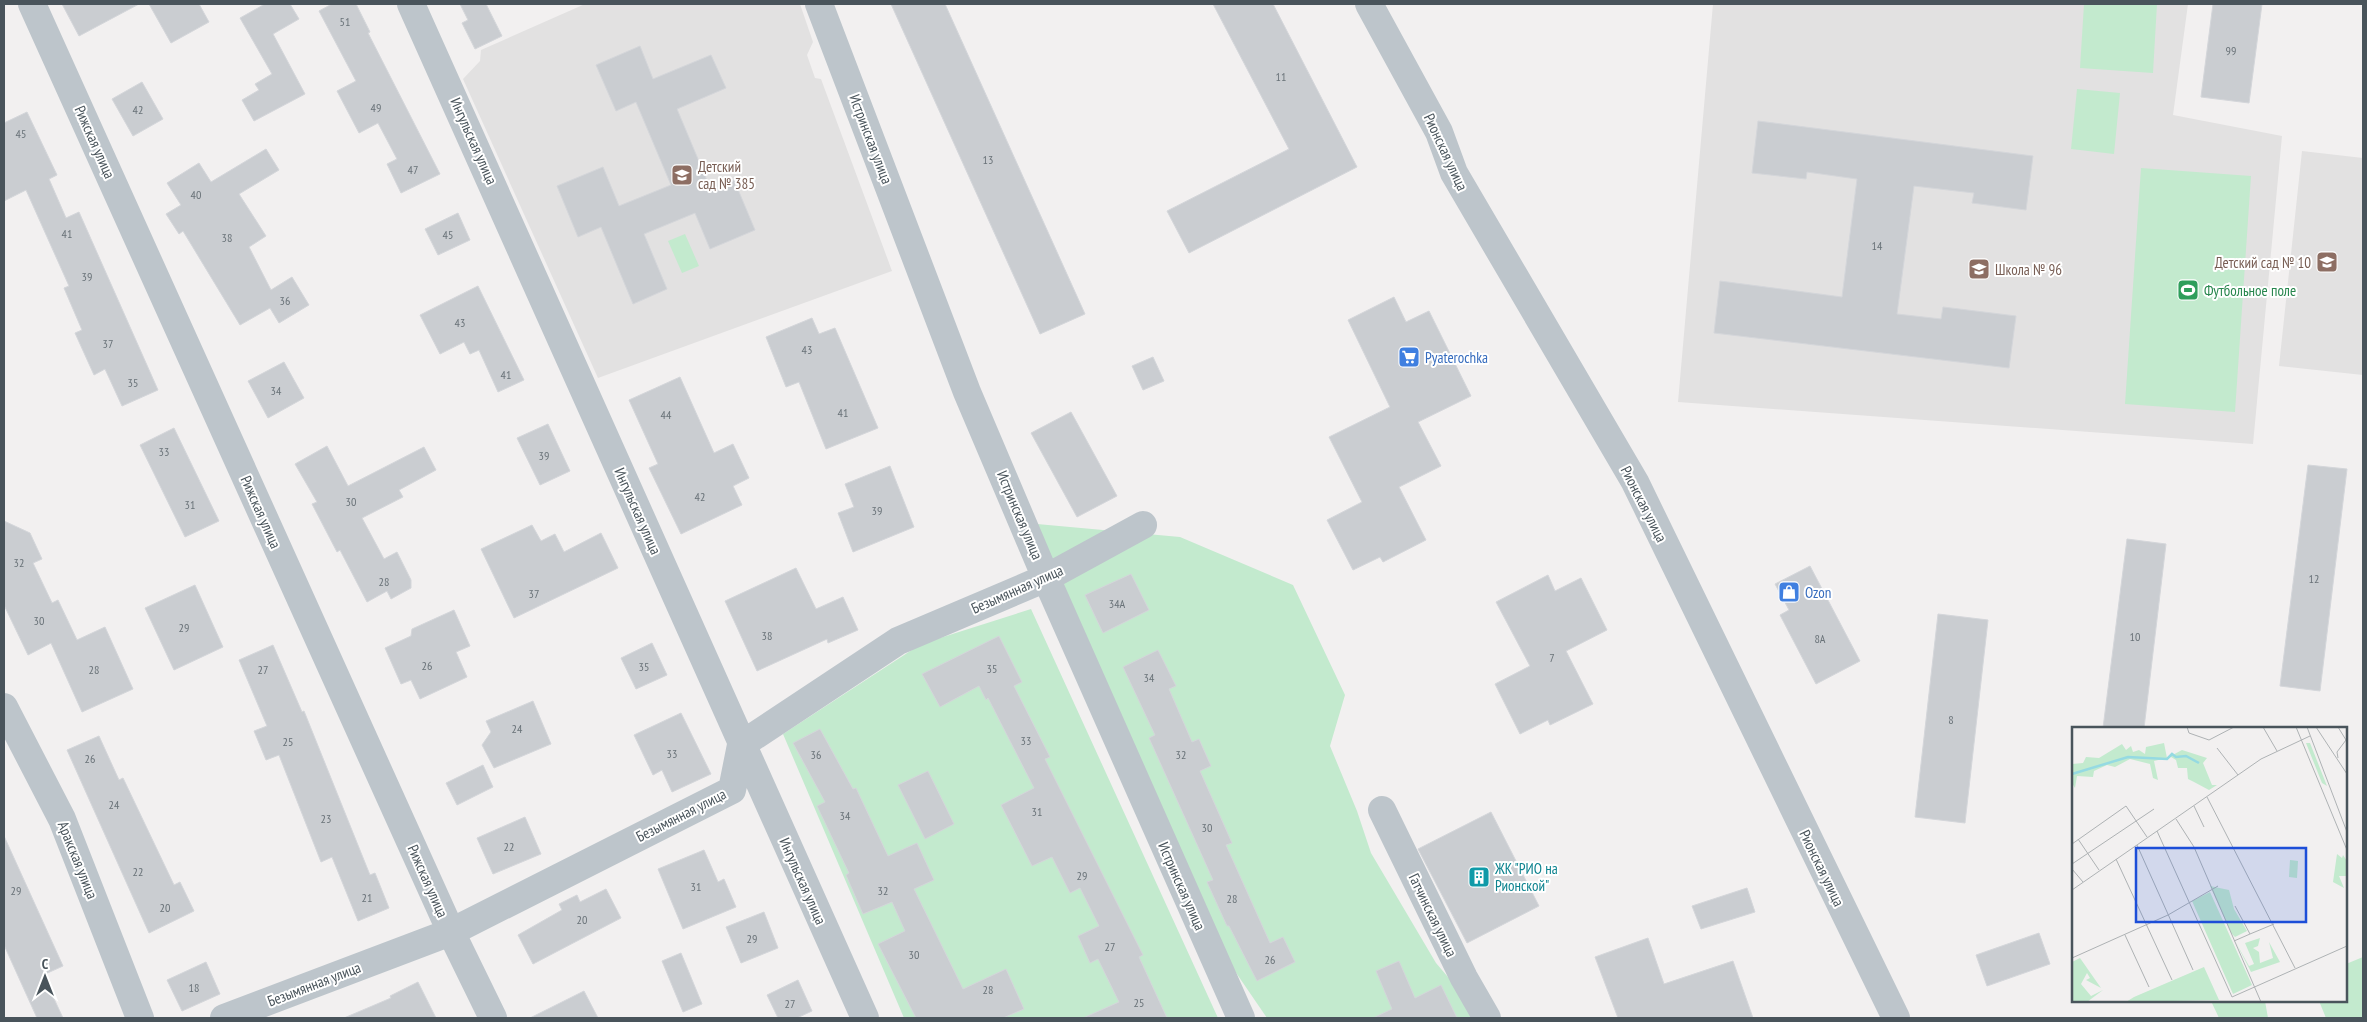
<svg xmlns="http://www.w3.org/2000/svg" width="2367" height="1022" font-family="'PT Sans Narrow',sans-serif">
  <rect width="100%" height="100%" fill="#f2f0f0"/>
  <path fill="#e2e1e1" d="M585 4H800L813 42 807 55 815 78 821 79 892 271 598 378 463 79 480 61 481 50Z
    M1713 4H2188L2173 115 2282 136 2253 444 1678 402Z
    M2302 151 2363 158V375L2279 366Z"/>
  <path fill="#c3eace" d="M2084 4H2157L2153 73 2080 68Z
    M2077 89 2120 93 2114 154 2071 149Z
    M2141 168 2251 176 2235 412 2125 404Z
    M685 234 699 266 682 273 668 241Z
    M1037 524 1180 537 1293 585 1345 695 1330 746 1357 811 1371 853 1436 963 1483 1018H1267L1228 961Z
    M1031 609 1218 1018H904L783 734 921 644Z
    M2363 957V1018H2326L2319 1001H2346V964Z
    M2211 1001H2265L2268 1018H2219Z"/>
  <path fill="#cacdd1" stroke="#d4d6da" d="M62 4H139L79 36Z
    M149 4H199L209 22 171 43Z
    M265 4H290L299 19 273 34 305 94 254 121 242 100 259 90 255 84 272 74 240 18Z
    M332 4H356L370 32 368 33 440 174 401 193 387 164 397 159 378 123 359 133 337 91 356 81 319 11Z
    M460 4H486L502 36 475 49 462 23 468 20Z
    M891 4H945L1085 314 1040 334Z
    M1213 4H1273L1357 167 1189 253 1167 211 1289 149Z
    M2213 4H2262L2249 103 2201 97Z
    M640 46 653 79 711 55 726 88 677 109 711 190 734 180 755 230 710 249 695 213 644 234 667 289 633 304 601 227 578 237 557 186 603 167 619 206 671 185 636 102 616 111 596 65Z
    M142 82 163 119 133 136 112 99Z
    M27 112 57 175 49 179 66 218 79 212 158 390 122 406 105 369 94 375 75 333 82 330 64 288 69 286 26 190 4 201V123Z
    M1758 121 2033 156 2026 210 1972 203 1974 193 1914 186 1897 314 1941 319 1943 307 2016 316 2009 368 1714 333 1720 281 1842 297 1857 179 1807 172 1806 179 1752 173Z
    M266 149 279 170 239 194 266 236 249 247 271 290 292 277 309 305 279 323 270 308 240 325 183 231 179 234 166 214 181 205 167 183 199 163 211 182Z
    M458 213 470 240 438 255 425 229Z
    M478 286 524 380 498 392 479 350 470 354 464 342 440 354 420 315Z
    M1394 297 1406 322 1429 311 1471 396 1418 422 1441 466 1399 487 1426 540 1383 562 1380 557 1353 570 1327 520 1362 502 1329 437 1390 407 1348 320Z
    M812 318 819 334 835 328 878 428 826 449 799 382 786 387 766 337Z
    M1153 357 1164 381 1143 390 1132 366Z
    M284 362 304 398 268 418 248 381Z
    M680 377 714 453 733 444 749 478 733 486 742 505 681 534 649 468 658 464 629 400Z
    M1071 412 1117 496 1077 517 1031 433Z
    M548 424 570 471 540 485 517 438Z
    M174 428 219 521 185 537 140 445Z
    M327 446 348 486 424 447 436 470 399 490 403 497 362 518 384 559 397 552 411 580V588L391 599 387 591 367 602 340 550 337 552 312 504 317 502 295 464Z
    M2308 465 2347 469 2320 691 2280 686Z
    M890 466 914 527 853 552 838 513 854 507 845 484Z
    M4 521 30 533 42 559 33 563 52 603 58 600 77 640 105 627 133 689 82 712 51 643 28 655 4 605Z
    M532 525 541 541 555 534 564 552 601 533 618 568 514 618 481 549Z
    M2127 539 2166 544 2144 728H2103Z
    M1810 566 1860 661 1816 684 1780 615 1789 610 1775 584Z
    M796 568 816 609 843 597 858 630 828 643 827 639 757 671 725 601Z
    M1131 574 1149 610 1103 633 1085 595Z
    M1548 575 1555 591 1581 578 1607 630 1566 651 1593 704 1550 725 1548 720 1520 734 1495 684 1530 666 1496 602Z
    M195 585 223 647 174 670 145 608Z
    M454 610 470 646 456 652 467 677 420 699 411 680 401 684 385 648 411 636 412 629Z
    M1938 614 1988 620 1965 823 1915 817Z
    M999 636 1022 682 1014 686 1050 757 1045 759 1143 955 1139 957 1167 1018H1083L1119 1002 1098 959 1090 963 1078 936 1099 926 1080 888 1070 893 1052 857 1032 866 1001 805 1034 788 988 698 986 700 979 686 940 707 922 674Z
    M652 643 667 675 636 689 621 658Z
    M273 645 302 712 304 711 370 875 375 873 389 908 358 921 332 857 321 862 279 755 266 760 254 731 267 726 239 660Z
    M1158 650 1176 686 1169 689 1192 742 1199 739 1211 766 1200 771 1232 843 1226 845 1270 943 1283 937 1295 962 1257 981 1229 926H1227L1207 882 1213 880 1149 738 1155 735 1123 667Z
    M533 701 551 744 494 768 482 745 491 732 486 721Z
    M681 713 711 774 672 792 662 770 653 775 634 735Z
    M820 729 853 789 856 788 888 856 917 843 934 880 914 889 963 989 1006 969 1024 1009 1003 1018H916L878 944 905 931 892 902 863 914 846 875 849 873 817 806 825 802 793 743Z
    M99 736 119 780 123 778 174 885 180 882 194 911 149 933 67 750Z
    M483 765 493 787 457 805 446 783Z
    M928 771 954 824 925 839 898 785Z
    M1491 812 1539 906 1467 943 1418 849Z
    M525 817 541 854 493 874 477 838Z
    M4 836 63 966 43 975 63 1018H37L4 945Z
    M704 850 718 882 724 879 736 907 683 929 658 869Z
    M1747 888 1755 912 1701 929 1692 906Z
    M606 889 621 918 533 964 518 935 562 910 559 904 577 895 580 902Z
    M764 912 778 948 741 963 726 927Z
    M2039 933 2050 964 1987 986 1976 955Z
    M1648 938 1664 984 1733 961 1753 1018H1618L1595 957Z
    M681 953 702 1004 683 1012 662 961Z
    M1399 961 1415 998 1441 985 1457 1018H1373L1392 1009 1376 971Z
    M206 962 220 994 182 1011 167 980Z
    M798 980 812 1011 797 1018H778L767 995Z
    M418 982 436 1018H344L391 998 390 996Z
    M584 991 598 1018H530Z"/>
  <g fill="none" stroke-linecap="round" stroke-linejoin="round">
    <path stroke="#bdc5cb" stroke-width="28" d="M32 4 451 932 493 1018
      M411 4 865 1018
      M819 4 967 392 1046 578 1241 1018
      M1369 4 1439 132 1454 173 1635 482 1896 1018
      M4 707 62 819 140 1018
      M1382 810 1464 978 1487 1018
      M224 1018 451 932 732 790 741 745 898 641 1046 578 1143 525"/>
  </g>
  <defs>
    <g id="school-square" transform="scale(1.125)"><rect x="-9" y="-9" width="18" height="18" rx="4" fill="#8d6e63" stroke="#fff"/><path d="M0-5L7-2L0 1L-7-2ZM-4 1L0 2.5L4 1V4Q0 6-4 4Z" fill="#fff"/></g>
    <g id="stadium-square" transform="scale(1.125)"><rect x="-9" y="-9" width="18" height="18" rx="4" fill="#2e9e5b" stroke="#fff"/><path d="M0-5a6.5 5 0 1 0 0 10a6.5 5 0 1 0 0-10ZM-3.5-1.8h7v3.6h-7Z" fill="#fff"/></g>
    <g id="supermarket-square" transform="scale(1.125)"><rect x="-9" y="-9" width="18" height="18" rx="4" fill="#3f7fe0" stroke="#fff"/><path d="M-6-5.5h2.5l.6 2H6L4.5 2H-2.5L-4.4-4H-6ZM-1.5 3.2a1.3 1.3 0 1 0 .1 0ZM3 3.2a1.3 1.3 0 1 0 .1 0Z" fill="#fff"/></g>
    <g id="shop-square" transform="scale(1.125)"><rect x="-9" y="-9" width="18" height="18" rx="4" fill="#3f7fe0" stroke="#fff"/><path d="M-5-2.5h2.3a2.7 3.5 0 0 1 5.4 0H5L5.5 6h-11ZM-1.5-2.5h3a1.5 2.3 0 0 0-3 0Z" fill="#fff"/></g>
    <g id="building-square" transform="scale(1.125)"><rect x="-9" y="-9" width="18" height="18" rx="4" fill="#0f9aa8" stroke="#fff"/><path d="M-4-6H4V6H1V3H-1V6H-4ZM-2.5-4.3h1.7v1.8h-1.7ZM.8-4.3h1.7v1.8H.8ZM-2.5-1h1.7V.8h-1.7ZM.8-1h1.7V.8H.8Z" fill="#fff"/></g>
  </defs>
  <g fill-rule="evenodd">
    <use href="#school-square" x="682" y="175"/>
    <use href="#school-square" x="2327" y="262"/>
    <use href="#school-square" x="1979" y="269"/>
    <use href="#stadium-square" x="2188" y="290"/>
    <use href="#supermarket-square" x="1409" y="357"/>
    <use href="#shop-square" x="1789" y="592"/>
    <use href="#building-square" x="1479" y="877"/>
  </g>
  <g text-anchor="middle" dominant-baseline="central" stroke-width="4" stroke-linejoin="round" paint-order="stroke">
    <g font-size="12" fill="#697278">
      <text x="345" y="21">51</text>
      <text x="2231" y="50">99</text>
      <text x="1281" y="76">11</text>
      <text x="376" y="107">49</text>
      <text x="138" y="109">42</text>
      <text x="21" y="133">45</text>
      <text x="988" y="159">13</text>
      <text x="413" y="169">47</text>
      <text x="196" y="194">40</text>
      <text x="67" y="233">41</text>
      <text x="448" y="234">45</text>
      <text x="227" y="237">38</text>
      <text x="1877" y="245">14</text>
      <text x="87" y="276">39</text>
      <text x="285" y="300">36</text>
      <text x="460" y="322">43</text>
      <text x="108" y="343">37</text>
      <text x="807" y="349">43</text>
      <text x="506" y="374">41</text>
      <text x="133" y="382">35</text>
      <text x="276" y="390">34</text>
      <text x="843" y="412">41</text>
      <text x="666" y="414">44</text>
      <text x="164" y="451">33</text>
      <text x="544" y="455">39</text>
      <text x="700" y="496">42</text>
      <text x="351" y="501">30</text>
      <text x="190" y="504">31</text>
      <text x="877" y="510">39</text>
      <text x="19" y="562">32</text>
      <text x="2314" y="578">12</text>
      <text x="384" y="581">28</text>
      <text x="534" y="593">37</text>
      <text x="1117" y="603">34А</text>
      <text x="39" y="620">30</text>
      <text x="184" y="627">29</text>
      <text x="767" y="635">38</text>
      <text x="2135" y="636">10</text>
      <text x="1820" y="638">8А</text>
      <text x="1552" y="657">7</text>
      <text x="427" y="665">26</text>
      <text x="644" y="666">35</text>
      <text x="992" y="668">35</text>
      <text x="94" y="669">28</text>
      <text x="263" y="669">27</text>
      <text x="1149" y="677">34</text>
      <text x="1951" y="719">8</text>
      <text x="517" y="728">24</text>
      <text x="1026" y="740">33</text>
      <text x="288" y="741">25</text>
      <text x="672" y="753">33</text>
      <text x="816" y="754">36</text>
      <text x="1181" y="754">32</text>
      <text x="90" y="758">26</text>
      <text x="114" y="804">24</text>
      <text x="1037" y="811">31</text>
      <text x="845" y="815">34</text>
      <text x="326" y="818">23</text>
      <text x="1207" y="827">30</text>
      <text x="509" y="846">22</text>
      <text x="138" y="871">22</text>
      <text x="1082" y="875">29</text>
      <text x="696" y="886">31</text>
      <text x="16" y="890">29</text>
      <text x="883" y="890">32</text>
      <text x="367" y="897">21</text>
      <text x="1232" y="898">28</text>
      <text x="165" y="907">20</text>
      <text x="582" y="919">20</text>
      <text x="752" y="938">29</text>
      <text x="1110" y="946">27</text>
      <text x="914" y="954">30</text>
      <text x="1270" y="959">26</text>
      <text x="194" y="987">18</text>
      <text x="988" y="989">28</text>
      <text x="1139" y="1002">25</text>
      <text x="790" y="1003">27</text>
    </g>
    <g font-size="15" fill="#49545b" stroke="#fff">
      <text transform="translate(871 139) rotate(69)">Истринская улица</text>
      <text transform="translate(474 141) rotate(66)">Ингульская улица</text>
      <text transform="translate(95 142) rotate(66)">Рижская улица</text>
      <text transform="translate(1446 152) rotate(65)">Рионская улица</text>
      <text transform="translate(1644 504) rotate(63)">Рионская улица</text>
      <text transform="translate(638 511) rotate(66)">Ингульская улица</text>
      <text transform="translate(261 512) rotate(66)">Рижская улица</text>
      <text transform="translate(1020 515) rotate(67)">Истринская улица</text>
      <text transform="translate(1017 589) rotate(-24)">Безымянная улица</text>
      <text transform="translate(681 815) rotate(-27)">Безымянная улица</text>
      <text transform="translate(78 860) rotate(68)">Аракская улица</text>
      <text transform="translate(1822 868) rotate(64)">Рионская улица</text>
      <text transform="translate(428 881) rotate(66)">Рижская улица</text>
      <text transform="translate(803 881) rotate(66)">Ингульская улица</text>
      <text transform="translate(1182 886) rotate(66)">Истринская улица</text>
      <text transform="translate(1433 915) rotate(64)">Гатчинская улица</text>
      <text transform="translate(314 984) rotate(-21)">Безымянная улица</text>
    </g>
    <g font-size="15" fill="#785e54" stroke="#fff" text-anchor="start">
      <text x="698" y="166">Детский<tspan x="698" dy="17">сад № 385</tspan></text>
      <text x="2311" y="262" text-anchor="end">Детский сад № 10</text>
      <text x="1995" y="269">Школа № 96</text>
    </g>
    <g font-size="15" fill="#27864d" stroke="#fff" text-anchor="start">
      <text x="2204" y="290">Футбольное поле</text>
    </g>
    <g font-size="15" fill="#366cbe" stroke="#fff" text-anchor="start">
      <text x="1425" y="357">Pyaterochka</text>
      <text x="1805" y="592">Ozon</text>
    </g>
    <g font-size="15" fill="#0d838f" stroke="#fff" text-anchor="start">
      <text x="1495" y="868">ЖК "РИО на<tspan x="1495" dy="17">Рионской"</tspan></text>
    </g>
  </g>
  <g transform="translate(2072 727)">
    <rect width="275" height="275" fill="#f2f0f0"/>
    <path d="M92 16 95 31 110 23 135 31 131 36 140 58H145L137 63 122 55 116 52 115 41H106L104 33 99 30 82 34 86 53 81 51 78 37 58 32 43 40 35 38 22 44 21 50 5 49 3 61 0 56V37L11 36 14 30 27 31 50 17 54 23 59 19 61 25 67 23 73 27 74 20ZM234 16H238L255 59 250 56ZM265 127 270 131 271 128 275 134V149H267L272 161 261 155ZM218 133 226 134 225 151 217 150ZM138 159 157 163 162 182 175 204 163 210 159 206ZM138 165 180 258 161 267 120 174ZM188 211 186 219 181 221 187 225 188 236 201 231 197 215 208 235 179 245 163 214 177 239 182 237 173 216ZM8 231 29 261 14 253 18 251 15 246 9 257 19 269 31 263 15 275H0V235ZM132 240 147 273 54 275 62 270Z" fill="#c3eace"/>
    <path fill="none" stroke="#95dae2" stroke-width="2.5" d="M0 47 56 30 95 32 100 27 104 30 114 29 127 36"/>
    <path fill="none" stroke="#aeb2b4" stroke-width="1" d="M115 0 117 6 137 13 162 0M191 0 205 24M224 0 275 123M235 0 275 105M244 0 275 47M145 21 166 48M266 31 265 25 274 13 266 0M135 70 223 241M122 79 132 100M104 92 122 120 189 275M85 104 160 270 275 219M6 112 27 143M0 117 54 79 75 110M65 118 121 243M44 132 100 253M0 137 82 82M0 142 11 155M0 163 189 32 238 9M178 207 202 197M53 208 77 260M162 214 178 207 163 179M0 231 96 188 146 159"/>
    <path fill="#1d4ed8" fill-opacity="0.15" stroke="#1d4ed8" stroke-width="2.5" d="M64 121H234V195H64Z"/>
    <rect width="275" height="275" fill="none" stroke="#49545b" stroke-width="2.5"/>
  </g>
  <rect width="2367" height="1022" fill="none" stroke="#49545b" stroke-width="10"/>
  <g transform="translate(45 977)" stroke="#ffffff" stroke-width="4" paint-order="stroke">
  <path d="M0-4L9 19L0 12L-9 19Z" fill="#49545b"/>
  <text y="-8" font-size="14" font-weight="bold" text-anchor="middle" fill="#49545b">С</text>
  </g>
</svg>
